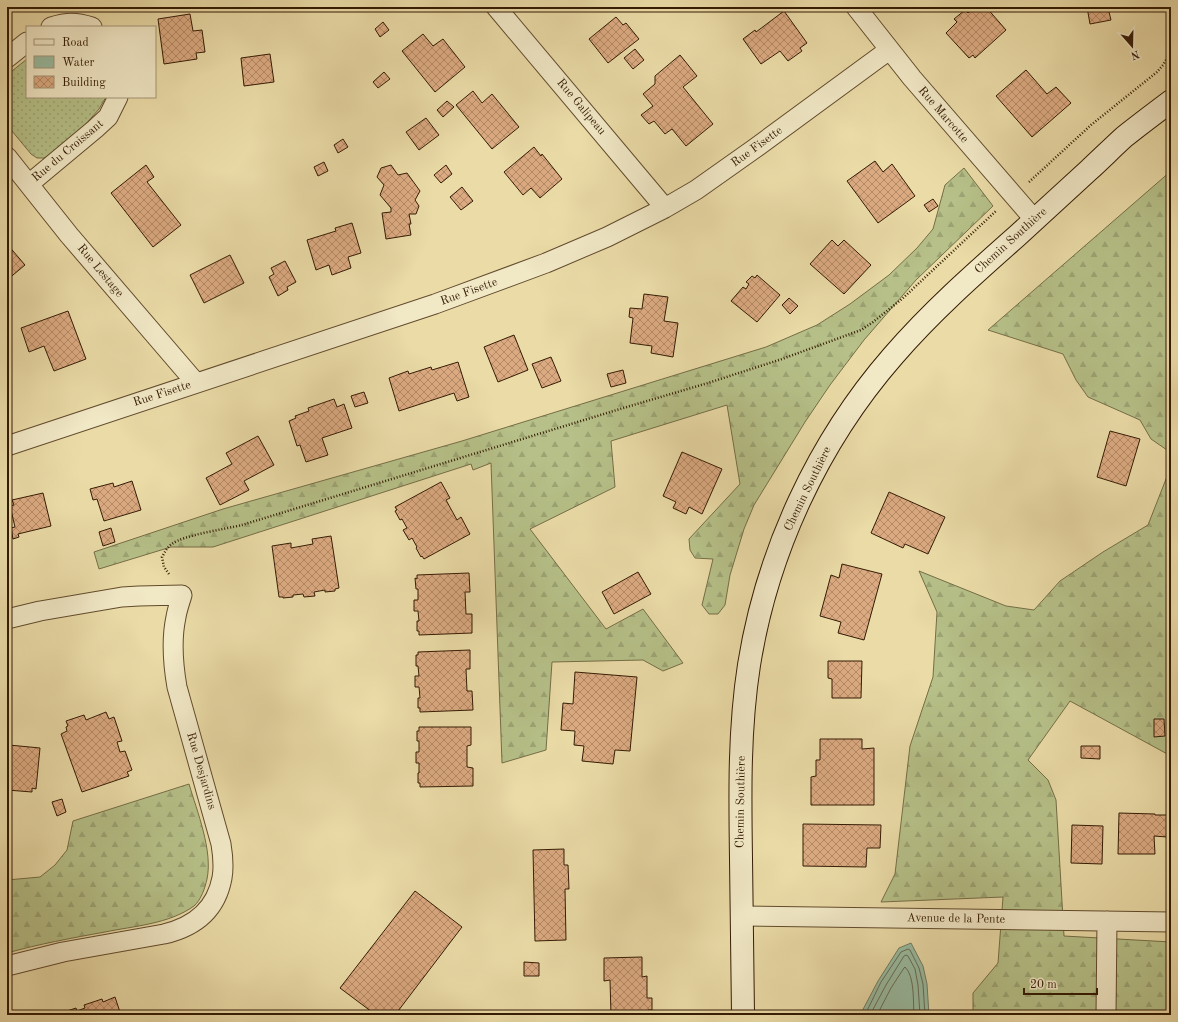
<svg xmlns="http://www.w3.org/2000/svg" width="1178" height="1022" font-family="'Old Standard TT',serif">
  <defs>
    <pattern id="grass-dots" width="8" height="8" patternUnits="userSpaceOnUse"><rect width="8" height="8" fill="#b6c088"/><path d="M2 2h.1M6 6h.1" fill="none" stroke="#9da474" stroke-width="1.8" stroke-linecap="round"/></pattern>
    <pattern id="forest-firs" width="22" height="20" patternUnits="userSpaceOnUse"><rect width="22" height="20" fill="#b6c088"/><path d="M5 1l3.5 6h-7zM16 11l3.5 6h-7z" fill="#9da474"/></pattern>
    <pattern id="building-cross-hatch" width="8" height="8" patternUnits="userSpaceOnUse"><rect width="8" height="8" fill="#dcaa81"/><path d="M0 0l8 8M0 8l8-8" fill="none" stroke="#b38a67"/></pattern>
  </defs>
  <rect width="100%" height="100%" fill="#eadba7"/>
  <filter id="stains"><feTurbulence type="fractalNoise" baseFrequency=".005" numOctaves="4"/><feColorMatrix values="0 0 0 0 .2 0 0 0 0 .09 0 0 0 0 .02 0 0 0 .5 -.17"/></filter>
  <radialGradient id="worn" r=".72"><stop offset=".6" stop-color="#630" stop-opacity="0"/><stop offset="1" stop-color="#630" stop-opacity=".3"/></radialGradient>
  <path fill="url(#grass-dots)" stroke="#756e46" d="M27 59V97H106L99 109 78 133 50 155 44 158H37L31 154 7 125V75Z"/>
  <path fill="url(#forest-firs)" stroke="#756e46" d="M964 168 993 206 916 280 864 340 830 385 805 422 754 505 744 529 730 575 725 605 718 614H709L702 605 713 559 695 558 690 550 689 539 740 484 727 405 611 441 615 487 530 529 606 629 643 609 683 663 663 671 643 660 552 662 546 750 502 763 491 463 473 470 471 464 213 547H171L99 569 94 552 223 509 462 441 766 347 817 325 850 304 889 275 917 248 933 229 945 185Z
    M1171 171V756L1070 701 1028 760 1048 780 1056 800 1064 936 1171 942V1015H973V993L998 963 1003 897 881 902 895 874 910 746 933 677 937 612 919 571 1006 606 1034 610 1060 581 1103 552 1148 525 1168 474 1167 450 1151 439 1140 420 1088 397 1076 380 1063 354 988 330Z
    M189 784C197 811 213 851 207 879 205 888 201 900 194 906 169 924 134 926 105 932 72 938 39 944 7 953V880L40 877 55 865 67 850 73 821Z"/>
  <path fill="#99bca2" stroke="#717c63" d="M911 943 923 966 927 984 929 1015H860L878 981 899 948Z"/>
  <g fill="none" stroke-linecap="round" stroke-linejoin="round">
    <path stroke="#666c53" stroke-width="1" d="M865 1015 881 982 901 952 908 949 910 950 919 968 923 984 925 1015
      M870 1015 886 985 904 956 906 955 908 956 915 969 918 985 920 1015
      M877 1015 891 988 904 968 905 967C915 976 913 1003 914 1015"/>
  </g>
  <path fill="url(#building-cross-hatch)" stroke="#341b04" d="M975 7H986L1006 30 975 58 973 55 969 58 946 33 957 22 954 19 965 10 968 13Z
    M1087 7H1115L1108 8 1111 20 1090 24Z
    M784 11 807 43 800 48 802 51 788 61 780 51 761 64 743 39 755 30 756 32Z
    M190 14 193 31 202 30 205 52 196 53 197 59 164 64 158 19Z
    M616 17 623 25 626 23 639 39 608 63 589 39Z
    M383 22 389 30 380 37 375 29Z
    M423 34 433 46 443 39 465 67 435 92 402 51Z
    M635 49 644 60 633 69 624 58Z
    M270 54 274 82 244 86 241 58Z
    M680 55 697 76 683 87 713 124 686 146 672 129 665 134 654 121 649 124 641 115 653 106 643 94 655 84V76Z
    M1026 70 1047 94 1056 87 1071 103 1032 137 996 96Z
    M384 72 390 79 378 88 373 82Z
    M473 91 482 103 492 94 519 127 492 149 456 105Z
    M447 101 454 107 443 117 437 110Z
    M426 118 439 135 419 150 406 132Z
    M343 139 348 147 338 153 334 145Z
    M534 147 541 156 542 154 562 179 540 198 531 188 523 195 504 172Z
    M875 161 883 172 892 164 915 196 878 223 847 181Z
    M324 162 328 171 318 176 314 167Z
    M146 165 154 177 147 182 181 225 153 247 111 193Z
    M391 165 398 175 407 173 420 191 415 200 419 206 416 214H409L411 224H409L411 235 386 239 382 213 391 212V208L380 195 384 185 377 177 381 168Z
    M446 165 452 174 441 183 434 175Z
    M462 187 473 201 461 210 450 197Z
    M933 199 938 206 929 212 924 205Z
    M352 223 361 253 348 257 351 268 332 275 329 265 316 270 307 240 336 231 335 228Z
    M832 240 838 246 844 240 871 265 844 294 810 264Z
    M7 244 25 265 7 280Z
    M230 255 244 283 204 303 190 275Z
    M285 261 296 282 287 287 288 290 278 296 269 277 274 274 271 268Z
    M757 275 780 295 757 322 731 301 743 287 746 289 749 284 746 282 752 276 755 278Z
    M644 294 668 297 664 321 678 323 673 357 651 353 652 346 630 343 633 318 629 317 630 308 642 309Z
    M789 298 798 306 790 314 782 305Z
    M68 311 86 359 54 371 44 346 29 352 21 328Z
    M514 335 528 370 498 382 484 347Z
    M551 357 561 381 542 388 532 364Z
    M458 362 469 397 457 401 454 393 399 411 389 378 408 371 409 374 431 367 432 370Z
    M623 370 626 383 611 387 607 374Z
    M364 392 368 403 355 407 351 396Z
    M334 399 337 407 344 404 352 428 322 438 328 455 306 462 300 445 297 446 289 421 296 418 295 416 309 411 308 408Z
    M1110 431 1140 439 1126 486 1097 477Z
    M258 436 274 465 244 481 249 490 220 505 206 478 232 464 226 453Z
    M682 452 722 469 702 514 689 507 686 514 673 508 676 502 663 496Z
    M132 481 141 510 104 521 97 499 93 500 90 489 113 483 114 487Z
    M441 482 450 498 446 500 457 520 461 517 470 534 424 559 422 556 421 557 416 548 417 547 412 538 409 540 403 530 407 528 402 519 400 520 395 511 397 510 395 507Z
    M889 492 945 517 928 554 905 544 903 548 871 533Z
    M43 493 51 526 18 534 19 537 13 539 11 528 15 527 10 506 14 505 12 500Z
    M111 528 115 542 103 546 99 532Z
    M331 536 339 588 335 589V591L325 592V590L314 592 315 596 304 597 303 594 293 595V597L283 598V597H279L272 546 291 543V548L313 544 312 539Z
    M842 564 882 574 864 640 838 633 841 622 820 616 831 575 839 578Z
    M638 572 651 594 614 614 602 592Z
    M469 573 470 592H465L466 614H472V633L419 635V631H417V621H419L418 611H414V600H418V589H416L415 578 417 579V575Z
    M470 650V669H466L467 691H472L473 710 420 712V708H418V698H420L419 687H415V676H419L418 666H416V655H418V652Z
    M828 661H862L861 698H832V679L828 678Z
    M575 672 637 677 630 751 615 750 613 764 582 761 584 746 574 745 575 731 561 730 563 703 573 704Z
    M106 712 109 719 114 717 122 741 117 742 120 752 125 751 132 770 127 772 129 776 82 792 61 734 67 731 66 727 68 726 66 721 84 715 86 720Z
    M1154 719H1164L1165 736 1154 737Z
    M419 727H471V745L467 746V767L473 768V786L420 787V783H418V773H419V763H416V752H419V741H417V731H419Z
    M820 739H862V749L874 748V805H811V777L816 776V760H820Z
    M7 741H9V745L40 748 36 789 32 788V792L7 790Z
    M1081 746H1100V759L1081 758Z
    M62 799 66 812 57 816 52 802Z
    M1119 813 1155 814V815H1167V837L1154 836 1155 854H1118Z
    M803 824 881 825 880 848H867L866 867 803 866Z
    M1072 825 1103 826 1102 864 1071 863Z
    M564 849V865H568L569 889H565L566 940 535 941 533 850Z
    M415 891 462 927 395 1015H376L340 988Z
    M642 957V977L647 976V998H652V1010H648V1015H611L610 980 604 981V958Z
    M524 962 539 963V976H524Z
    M115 997 121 1015 58 1014 76 1008 77 1011 85 1008 84 1005 102 999 103 1002Z"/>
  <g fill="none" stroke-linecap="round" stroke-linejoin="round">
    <g stroke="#624b2d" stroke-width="21">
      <path id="street" d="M496 7 665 208
        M856 7 912 78 1034 219
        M51 27C67 22 76 22 92 27
        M7 58 27 42
        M7 157 69 235 196 383
        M29 184 95 129 108 117 118 97
        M7 446 435 304 546 263 607 237 665 208 696 190 754 149 889 50
        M7 619 40 611 122 597 139 596 182 595C180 602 177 610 176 617 171 640 173 664 177 687L221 844C223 856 224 867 222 878 216 910 194 927 164 934L63 952 7 966
        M742 916 1171 922
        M1106 1015 1107 921"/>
    </g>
    <g stroke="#341b04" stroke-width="24">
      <path id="secondary" d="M743 1015C742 963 742 911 741 859 740 794 739 729 749 665 767 552 818 442 893 356 931 312 974 274 1017 236 1041 214 1065 192 1089 170 1101 159 1112 148 1124 137 1139 125 1155 113 1171 101"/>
    </g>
    <path stroke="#341b04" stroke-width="2.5" stroke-dasharray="1 2" stroke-linecap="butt" d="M1029 182 1091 125 1157 72 1163 65 1171 52
      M169 574 164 567 162 557C165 552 167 547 172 544 183 535 226 529 242 525L620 409 708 383 782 359 861 330 873 322 902 299 997 210"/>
    <use href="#street" stroke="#f1e8c6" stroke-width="19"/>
    <use href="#secondary" stroke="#f1e8c6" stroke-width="22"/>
  </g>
  <g text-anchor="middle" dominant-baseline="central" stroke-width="3.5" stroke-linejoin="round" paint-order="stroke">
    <g font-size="12" fill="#341b04" stroke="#f1e8c6">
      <text transform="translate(581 107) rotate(50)">Rue Galipeau</text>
      <text transform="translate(943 115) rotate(49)">Rue Marcotte</text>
      <text transform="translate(757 147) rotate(-36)">Rue Fisette</text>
      <text transform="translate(68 151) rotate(-40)">Rue du Croissant</text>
      <text transform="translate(1011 241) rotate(-42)">Chemin Southière</text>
      <text transform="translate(100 271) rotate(50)">Rue Lestage</text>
      <text transform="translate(469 292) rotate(-20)">Rue Fisette</text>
      <text transform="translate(162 394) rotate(-18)">Rue Fisette</text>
      <text transform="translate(808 489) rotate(-64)">Chemin Southière</text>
      <text transform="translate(201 771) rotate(74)">Rue Desjardins</text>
      <text transform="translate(741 802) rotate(-89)">Chemin Southière</text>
      <text transform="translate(956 919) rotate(1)">Avenue de la Pente</text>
    </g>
  </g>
  <rect width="1178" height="1022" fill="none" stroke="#eadba7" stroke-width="24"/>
  <rect x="8" y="8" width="1162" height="1006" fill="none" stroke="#341b04" stroke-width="2"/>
  <rect x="12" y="12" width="1154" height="998" fill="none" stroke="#341b04"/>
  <rect x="26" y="26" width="130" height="72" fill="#f1e8c6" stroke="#a59678"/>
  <rect x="34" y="39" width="20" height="6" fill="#f1e8c6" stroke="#a59678"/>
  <text x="62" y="46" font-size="12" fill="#341b04">Road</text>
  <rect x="34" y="56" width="20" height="12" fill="#99bca2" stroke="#a59678"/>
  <text x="62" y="66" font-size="12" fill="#341b04">Water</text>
  <rect x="34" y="76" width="20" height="12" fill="url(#building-cross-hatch)" stroke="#a59678"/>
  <text x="62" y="86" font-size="12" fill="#341b04">Building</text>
  <g transform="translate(1132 46) rotate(160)" stroke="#f1e8c6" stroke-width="3" paint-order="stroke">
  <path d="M0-3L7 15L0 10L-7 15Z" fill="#341b04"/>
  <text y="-6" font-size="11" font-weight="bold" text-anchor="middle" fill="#341b04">N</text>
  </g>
  <path d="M1024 988v6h73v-6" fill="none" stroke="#341b04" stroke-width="2"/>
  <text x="1030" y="988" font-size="12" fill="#341b04" stroke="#f1e8c6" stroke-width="3" paint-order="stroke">20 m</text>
  <rect width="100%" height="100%" filter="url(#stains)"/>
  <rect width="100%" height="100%" fill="url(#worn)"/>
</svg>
